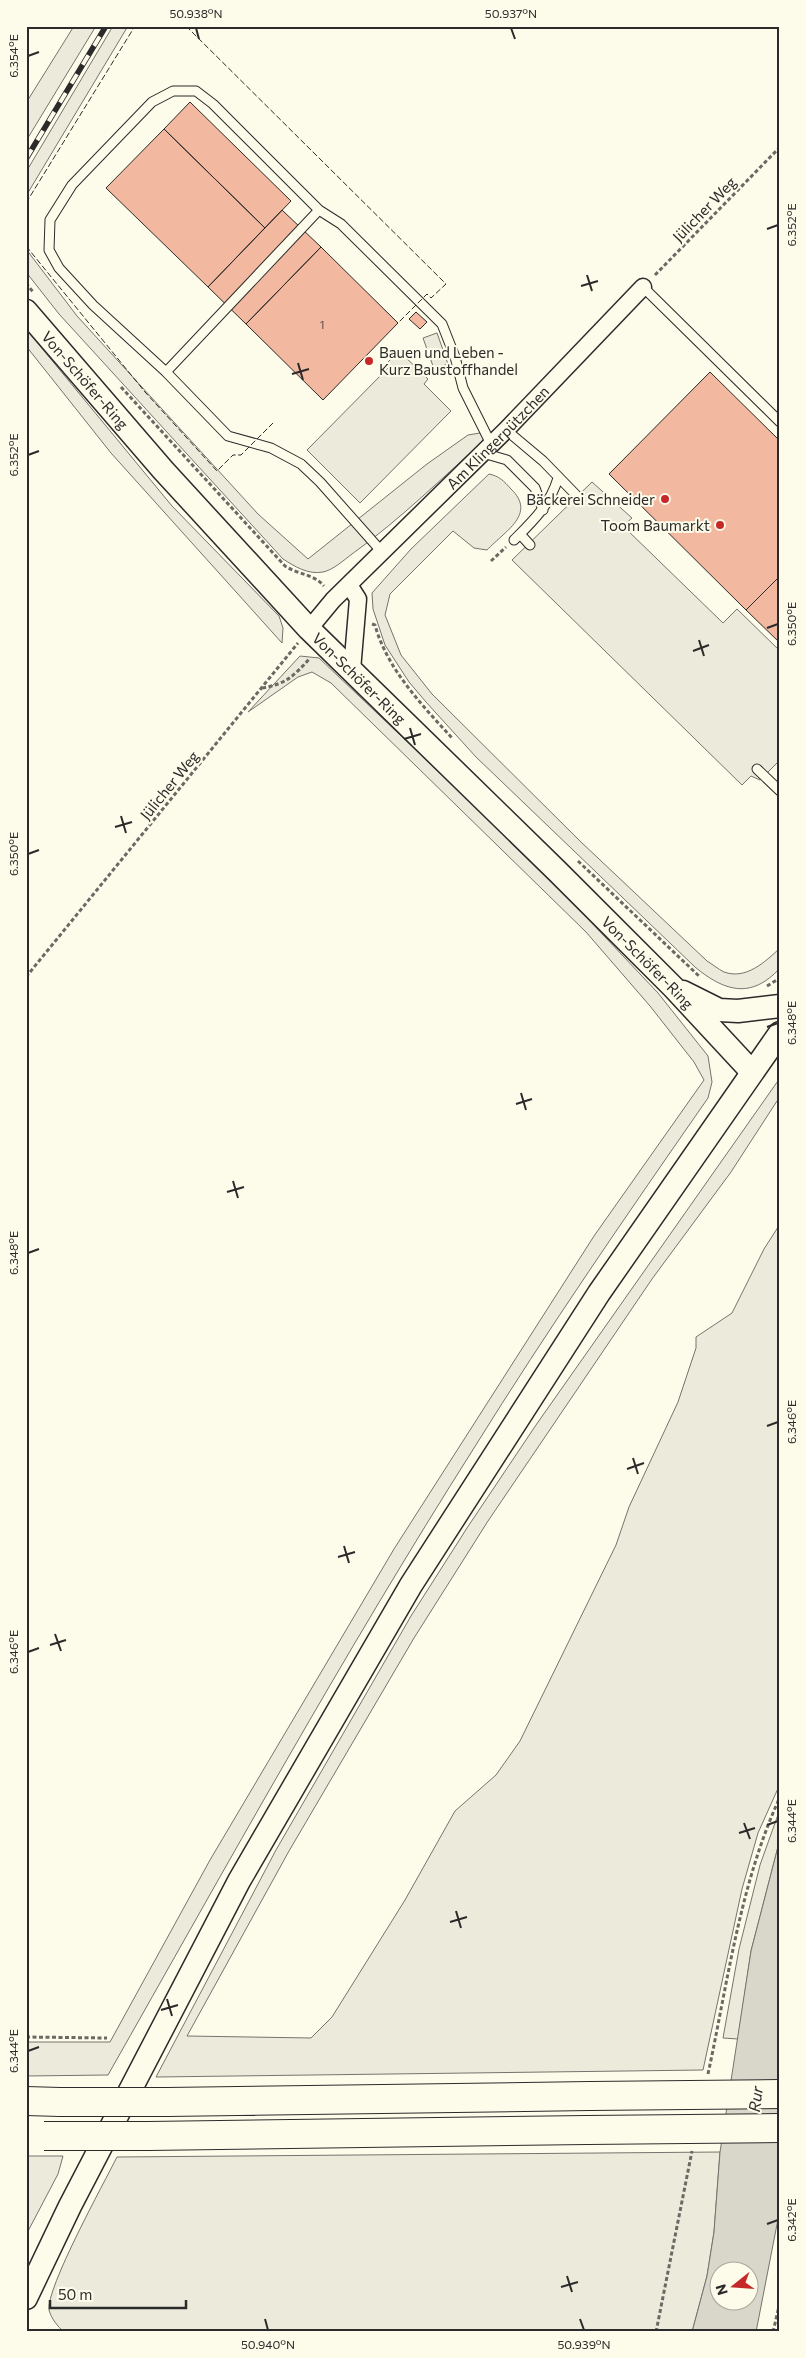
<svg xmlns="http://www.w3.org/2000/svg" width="806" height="2358" font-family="Commissioner,sans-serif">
  <rect width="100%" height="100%" fill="#fdfbea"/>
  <path fill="#ecebdb" stroke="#74746e" d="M74 26H96L26 141V103Z
    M113 26H128L26 196V172Z
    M26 249 77 316 258 514 308 559 427 464 468 435 480 433 489 436C444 476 401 519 352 554 344 560 333 570 323 572 308 575 294 566 283 559L59 314 26 272Z
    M26 329 172 506 279 616 283 628 282 643 111 453 26 346Z
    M489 474C499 476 504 481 511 489 537 514 505 531 487 550L474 548 453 531 390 594 385 615 401 655 432 694 581 842 707 961C712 964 718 969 724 972 746 980 765 962 780 948V968C751 1000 724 991 695 967L476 757 426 702 409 682 385 645 373 609 372 593 411 549Z
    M300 656 319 658 536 864 658 993 708 1056 712 1082 708 1098C628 1213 548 1329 474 1448 344 1653 227 1865 108 2075L26 2076V2042H110L210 1860 394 1549 594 1236 704 1080 694 1062 650 1006 586 932 331 683 312 672 298 677 248 712Z
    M780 1078V1108L777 1101 731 1172 652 1279 488 1521 414 1638 289 1851 187 2036 311 2038 332 2017 405 1900 455 1811 496 1775 520 1741 616 1545 629 1507 678 1402 696 1348V1337L732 1313 764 1249 780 1224V1784L758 1833 742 1889 703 2070 156 2077 276 1850 411 1616 467 1528 536 1425Z
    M780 1809V1839L751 1951 738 2039 723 2038 739 1949 760 1865Z
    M720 2152 714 2232 707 2276 692 2332H64C58 2327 51 2318 49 2310 46 2288 104 2183 117 2157Z
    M26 2156H63L58 2174 26 2235Z"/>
  <path fill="#eceadb" stroke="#74746e" d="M437 333 448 364 434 369 423 338Z
    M399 351 428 379 424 384 451 411 360 503 307 450 390 366 387 363Z
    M592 482 632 518 623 526 723 623 737 609 780 651V760L760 780 751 776 742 785 512 560Z"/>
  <path fill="#d8d7c9" stroke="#74746e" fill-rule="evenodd" d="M780 1839V2209L756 2332H692L707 2276 714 2232 720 2152 751 1951ZM718 2270H748V2300H718Z"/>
  <path fill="#f2b8a0" stroke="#2b2b2b" d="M190 102 291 201 265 228 164 129Z
    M164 129 265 228 208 287 106 188Z
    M282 210 321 247 246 324 208 287Z
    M321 247 398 323 323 400 246 324Z
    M416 312 427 322 420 329 409 319Z
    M710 372 780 441V576L746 610 609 474Z
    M780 576V643L746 610Z"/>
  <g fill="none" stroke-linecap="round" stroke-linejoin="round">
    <g stroke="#2b2b2b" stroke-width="11">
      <path id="service" d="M643 287 780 422
        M166 372 319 210
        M506 430 543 461 578 497
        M483 453 507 460 535 488 543 510
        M520 534 530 545
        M514 540C533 521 550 505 558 478
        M382 552 320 482 301 464 271 448 228 436 166 372 93 305 59 268 49 250 50 220 72 185 152 102 173 91H196L213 104 319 210 341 224 442 324 455 357 463 388 491 444
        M757 769 780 791"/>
    </g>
    <g stroke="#2b2b2b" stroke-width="19">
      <g id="minor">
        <path d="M349 585 358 599 352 670"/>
        <path id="s1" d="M309 629 333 600 506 430 643 287"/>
      </g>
    </g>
    <g stroke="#2b2b2b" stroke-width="25">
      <g id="secondary">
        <path id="s2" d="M26 311 163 470 309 629 557 871 674 988 752 1072"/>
        <path d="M683 992 719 1010 738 1011 780 1006"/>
        <path d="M26 2298 70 2206 239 1881 411 1585 599 1293 780 1033"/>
      </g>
    </g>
    <g stroke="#2b2b2b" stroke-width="30">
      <path id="motorway" d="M26 2101 60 2102
        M167 2102 590 2096
        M148 2136 587 2130"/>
    </g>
    <path stroke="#6a6964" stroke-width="3" stroke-dasharray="4 2.5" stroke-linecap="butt" d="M655 275 780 147
      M26 283 33 292
      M121 387 285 566C299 575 314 574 324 586
      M491 561 506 547
      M372 624 375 625C387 669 422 705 452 738
      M262 688C286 684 294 676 310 658
      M578 861 700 977
      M26 977 298 643
      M767 986 780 978
      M26 2037 107 2038
      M708 2074C728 1981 740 1884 780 1797
      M656 2332 692 2151
      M773 2332 780 2302"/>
    <use href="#service" stroke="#fdfbea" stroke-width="9"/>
    <use href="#minor" stroke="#fdfbea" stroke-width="16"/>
    <use href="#secondary" stroke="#fdfbea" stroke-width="22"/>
    <use href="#motorway" stroke="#fdfbea" stroke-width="28"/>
    <g stroke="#2b2b2b" stroke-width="5.5">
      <path id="rail" d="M26 159 106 26"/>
    </g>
    <use href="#rail" stroke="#fdfbea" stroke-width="4" stroke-dasharray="11" stroke-linecap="butt"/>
    <g stroke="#2b2b2b" stroke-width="30" stroke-linecap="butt">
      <path id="motorway-bridge" d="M590 2096 780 2094
        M60 2102H167
        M587 2130 780 2128
        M44 2136H148"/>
    </g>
    <use href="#motorway-bridge" stroke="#fdfbea" stroke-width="28"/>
    <path stroke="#2b2b2b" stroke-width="1" stroke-dasharray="6 2.5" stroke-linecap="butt" d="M186 26 446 284 431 298 427 294 398 323
      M26 203 135 26
      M26 246 145 392 217 471 233 455H241L273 423"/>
  </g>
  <path fill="none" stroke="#2b2b2b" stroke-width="2" d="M196 28 199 39M511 28 515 39M28 56 39 52M767 229 778 225M587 275 592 291M581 286 598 281M298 363 303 380M292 374 309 369M28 455 39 451M767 628 778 624M699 640 704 656M693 651 709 645M410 728 415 745M404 739 421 734M121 816 126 833M115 827 132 822M28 854 39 850M767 1027 778 1023M521 1093 526 1110M516 1104 532 1099M233 1181 238 1198M227 1192 244 1187M28 1253 39 1249M767 1426 778 1422M633 1458 638 1474M627 1469 644 1463M344 1546 349 1563M338 1557 355 1552M55 1634 61 1651M50 1645 66 1640M28 1652 39 1648M744 1823 750 1839M767 1825 778 1821M739 1833 755 1828M456 1911 461 1928M450 1922 467 1917M167 1999 172 2016M161 2010 178 2005M28 2051 39 2047M767 2224 778 2220M567 2276 572 2292M561 2287 578 2282M265 2319 268 2330M580 2319 584 2330"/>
  <g fill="#c62828" stroke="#fdfbea" stroke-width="2">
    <circle cx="369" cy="361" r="5"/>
    <circle cx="665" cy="499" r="5"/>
    <circle cx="720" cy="525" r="5"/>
  </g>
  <g text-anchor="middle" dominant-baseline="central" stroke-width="4" stroke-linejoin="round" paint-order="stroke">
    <g font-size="12" fill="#5d4e48">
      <text x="322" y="324">1</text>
    </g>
    <g font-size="15" fill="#2b2b2b" stroke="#fdfbea">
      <text transform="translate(704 209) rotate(-46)">Jülicher Weg</text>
      <text stroke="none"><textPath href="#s2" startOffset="91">Von-Schöfer-Ring</textPath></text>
      <text stroke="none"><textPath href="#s1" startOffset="269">Am Klingerpützchen</textPath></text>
      <text stroke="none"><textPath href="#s2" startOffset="496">Von-Schöfer-Ring</textPath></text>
      <text transform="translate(169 785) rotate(-51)">Jülicher Weg</text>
      <text stroke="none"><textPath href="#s2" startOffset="901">Von-Schöfer-Ring</textPath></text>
    </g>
    <g font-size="15" fill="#2b2b2b" stroke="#fdfbea" text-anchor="end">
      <text x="379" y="352" text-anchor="start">Bauen und Leben -<tspan x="379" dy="17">Kurz Baustoffhandel</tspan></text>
      <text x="655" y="499">Bäckerei Schneider</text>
      <text x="710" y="525">Toom Baumarkt</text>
    </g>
    <g font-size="16" font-style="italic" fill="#2b2b2b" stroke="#fdfbea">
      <text transform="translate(755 2099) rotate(-82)">Rur</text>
    </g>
  </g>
  <rect width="806" height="2358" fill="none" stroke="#fdfbea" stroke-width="55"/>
  <g transform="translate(734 2286) rotate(253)"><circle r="24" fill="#fdfbea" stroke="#a9a89e"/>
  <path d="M0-4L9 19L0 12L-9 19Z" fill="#c62828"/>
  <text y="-8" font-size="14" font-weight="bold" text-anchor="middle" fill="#2b2b2b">N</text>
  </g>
  <path d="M50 2300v8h136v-8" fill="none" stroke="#2b2b2b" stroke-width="2.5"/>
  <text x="58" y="2300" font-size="15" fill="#2b2b2b" stroke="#fdfbea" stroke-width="4" paint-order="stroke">50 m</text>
  <rect x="28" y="28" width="750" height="2302" fill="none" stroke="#2b2b2b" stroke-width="2"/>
  <g font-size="12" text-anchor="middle" fill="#2b2b2b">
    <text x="196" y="18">50.938°N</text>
    <text x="511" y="18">50.937°N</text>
    <text transform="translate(14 56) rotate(-90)" y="4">6.354°E</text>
    <text transform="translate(792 225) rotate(-90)" y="4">6.352°E</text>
    <text transform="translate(14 455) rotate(-90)" y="4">6.352°E</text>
    <text transform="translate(792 624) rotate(-90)" y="4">6.350°E</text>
    <text transform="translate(14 854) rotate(-90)" y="4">6.350°E</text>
    <text transform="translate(792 1023) rotate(-90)" y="4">6.348°E</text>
    <text transform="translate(14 1253) rotate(-90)" y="4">6.348°E</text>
    <text transform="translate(792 1422) rotate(-90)" y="4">6.346°E</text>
    <text transform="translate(14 1652) rotate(-90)" y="4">6.346°E</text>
    <text transform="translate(792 1821) rotate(-90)" y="4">6.344°E</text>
    <text transform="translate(14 2051) rotate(-90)" y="4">6.344°E</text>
    <text transform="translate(792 2220) rotate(-90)" y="4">6.342°E</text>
    <text x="268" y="2349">50.940°N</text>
    <text x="584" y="2349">50.939°N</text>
  </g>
</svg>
